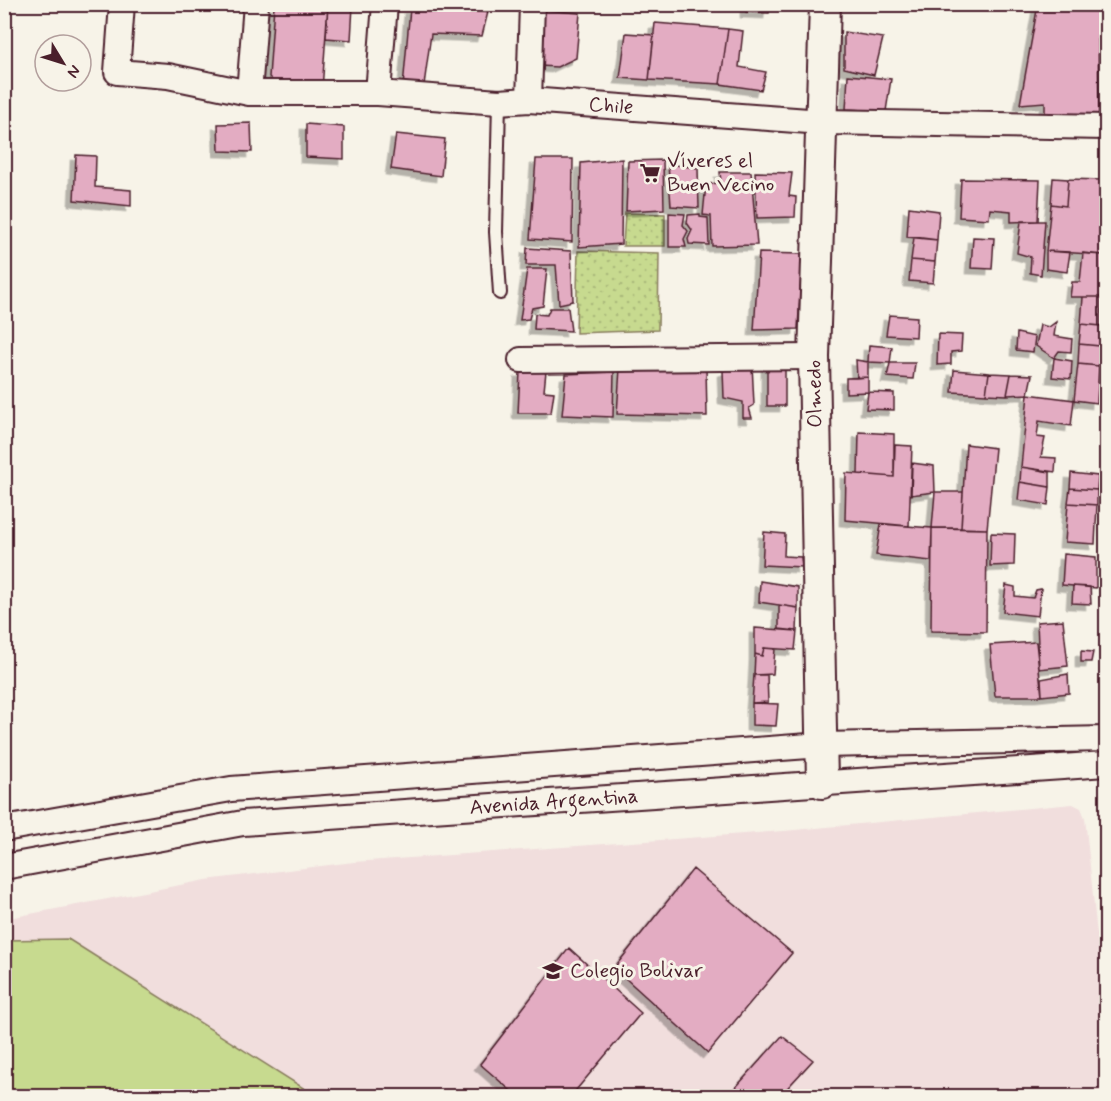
<svg xmlns="http://www.w3.org/2000/svg" width="1111" height="1101" font-family="Mynerve,sans-serif">
  <defs>
    <pattern id="grass-dots" width="8" height="8" patternUnits="userSpaceOnUse" patternTransform="scale(1.5)"><rect width="8" height="8" fill="#c7da8f"/><path d="M2 2h.1M6 6h.1" fill="none" stroke="#acbb7c" stroke-width="1.8" stroke-linecap="round"/></pattern>
    <filter id="shadow"><feDropShadow dx="-5.5" dy="5.5" stdDeviation="0" flood-color="#0004"/></filter>
  </defs>
  <rect width="100%" height="100%" fill="#f7f3e8"/>
  <filter id="ink" filterUnits="userSpaceOnUse"><feTurbulence type="fractalNoise" baseFrequency=".0167" numOctaves="2"/><feDisplacementMap in="SourceGraphic" scale="12" xChannelSelector="R" yChannelSelector="G"/><feConvolveMatrix kernelMatrix="1 2 1 2 8 2 1 2 1" color-interpolation-filters="sRGB"/></filter>
  <g filter="url(#ink)">
    <path fill="#f1dedd" d="M1073 804 1081 808 1085 818 1106 1022V1096H5L4 919 206 880 354 862 784 831Z"/>
    <path fill="url(#grass-dots)" stroke="#887c5d" stroke-width="1.5" d="M625 213 665 214V246H623Z
      M578 251 659 253 658 330 576 333Z"/>
    <path fill="#c7da8f" stroke="#887c5d" stroke-width="1.5" d="M68 939 316 1096H5V940Z"/>
    <path fill="#e3acc2" stroke="#4a1f2b" stroke-width="1.5" filter="url(#shadow)" d="M328 4 322 90 277 84 269 77 274 5Z
      M328 4 353 6 351 40 326 38Z
      M746 4H770L769 13 746 12Z
      M1038 4H1098L1099 116H1045V102L1020 104Z
      M410 8 488 12 482 36 431 34 424 85 403 87Z
      M543 10 580 13 576 58 557 67 540 66Z
      M655 23 728 29 720 84 649 80Z
      M728 29 743 31 739 67 766 72 761 90 720 84Z
      M844 32 883 38 874 75 844 68Z
      M626 33 654 35 649 80 620 78Z
      M848 75 891 79 886 111 846 109Z
      M251 123 252 152 219 151 218 124Z
      M306 124 344 127V159L306 157Z
      M396 134 445 139 441 176 391 169Z
      M76 155 96 156 95 187 131 190V206L74 200Z
      M536 159H573L572 242 530 239Z
      M622 159 621 244 579 247 581 163Z
      M663 160 664 209 626 211 628 161Z
      M668 164 698 168 699 208 671 206Z
      M720 172H751L757 245 712 246 711 216 703 215 706 184 721 183Z
      M755 172 792 173 789 196 796 197 795 217 757 218Z
      M1053 178 1068 179 1066 206 1051 204Z
      M961 179 1040 180 1038 221 1011 222V211L990 209 989 219 959 217Z
      M1068 179 1102 180 1103 255 1046 251 1051 204 1066 206Z
      M909 207 939 211 937 240 907 237Z
      M669 213 685 214 683 225 688 231 684 239 686 247H669Z
      M700 214V217L708 218 709 245 689 244 688 239 692 230 687 223 688 215Z
      M1021 221H1045L1041 275 1030 273 1031 257 1017 253Z
      M914 237 937 240 935 262 911 260Z
      M973 237 994 238 992 269 971 268Z
      M527 248 571 251 573 301 559 304 556 265H526Z
      M1046 251 1070 252 1067 272 1046 269Z
      M759 253 802 254 798 329 754 330Z
      M1083 253 1103 255 1101 297H1070L1072 282H1080Z
      M911 260 935 262 933 283 909 281Z
      M527 269H547L543 306 532 308 529 319 520 320Z
      M1083 297H1101V326L1081 324Z
      M550 308H568L571 331 534 329 535 314 547 315Z
      M889 315 917 317 916 337 886 335Z
      M1056 322 1054 336 1072 339 1071 352 1059 351 1054 358 1036 346 1040 325 1049 327Z
      M1081 324 1101 326 1100 346 1079 344Z
      M1017 333 1035 337 1033 352 1016 350Z
      M938 334 962 335 961 351 951 352V364L937 365Z
      M1079 344 1100 346 1099 366 1078 364Z
      M869 345 892 347 890 363 868 362Z
      M1054 358 1072 361 1071 379 1052 377Z
      M856 360 868 362V377L857 378Z
      M890 363H915L913 379 887 377Z
      M752 364 754 405 749 408 752 418H743V402L724 398 723 371Z
      M1078 364 1099 366 1097 403 1074 400Z
      M767 365H785V406H767Z
      M620 368H706L707 416 617 414Z
      M954 370 989 373 986 394 952 392Z
      M546 371 544 391 554 392 551 413H518L520 372Z
      M614 372 613 417 562 415 566 374Z
      M989 373 1011 374 1007 395 986 394Z
      M1011 374 1032 375 1028 394 1007 395Z
      M868 377V392L846 393V378Z
      M868 392 894 393V410L866 409Z
      M1028 394 1074 400 1071 426 1039 421 1037 437 1045 438 1041 457 1056 458 1055 472 1021 467Z
      M859 432 894 434V477L858 474Z
      M966 444 995 448 987 529 961 528Z
      M895 445 912 446 909 526 845 520 846 473 894 477Z
      M912 463 934 466 935 492 911 495Z
      M1021 467 1050 472V487L1020 482Z
      M1071 473 1098 476 1097 490 1070 488Z
      M1020 482 1050 487 1048 505 1018 500Z
      M1070 488 1097 490V505L1068 503Z
      M935 492H963L961 528H932Z
      M1068 503 1097 505 1095 544 1065 542Z
      M881 524 932 528 931 561 876 555Z
      M932 528 987 529 986 632 931 631Z
      M764 532 785 534 784 556 801 557 802 567 762 565Z
      M991 533 1015 534 1014 565 990 566Z
      M1064 554 1096 557V588L1062 585Z
      M760 581 798 587V608L759 602Z
      M1006 585 1015 587V596L1033 598 1036 590 1041 589 1038 616 1003 612Z
      M1073 586 1090 587 1091 604 1072 603Z
      M779 605 798 608 797 631 779 629Z
      M1063 620 1068 666 1039 669 1037 622Z
      M755 628 797 631 795 650 764 648 762 656 755 654Z
      M1036 642 1042 696H995L990 645Z
      M764 648 775 649 773 674 754 675 755 654 762 656Z
      M1081 651 1093 652 1091 662H1081Z
      M1068 674 1069 693 1042 696 1041 679Z
      M754 675H767L768 702 752 703Z
      M752 703 778 704 776 726 752 725Z
      M693 869 792 953 708 1053 614 968Z
      M569 948 641 1013 571 1096H517L480 1064Z
      M782 1036 813 1060 780 1096H728Z"/>
    <g fill="none" stroke-linecap="round" stroke-linejoin="round">
      <g stroke="#4a1f2b" stroke-width="16">
        <path id="service" d="M499 102 496 232 500 293"/>
      </g>
      <g stroke="#4a1f2b" stroke-width="28">
        <path id="minor" d="M122 4 117 72 168 76 249 93H378L499 102 529 100 822 122 1106 127
          M249 93 256 4
          M378 93 385 4
          M529 100 532 4
          M521 360 814 357
          M4 829 231 789 822 745 1106 739
          M4 867 243 823 1106 764"/>
      </g>
      <g stroke="#4a1f2b" stroke-width="34">
        <path id="tertiary" d="M822 783 814 357 825 4"/>
      </g>
      <use href="#service" stroke="#f7f3e8" stroke-width="12"/>
      <use href="#minor" stroke="#f7f3e8" stroke-width="24"/>
      <use href="#tertiary" stroke="#f7f3e8" stroke-width="30"/>
    </g>
  </g>
  <defs>
    <g id="supermarket-bare" transform="scale(1.62)"><path d="M-6-5.5h2.5l.6 2H6L4.5 2H-2.5L-4.4-4H-6ZM-1.5 3.2a1.3 1.3 0 1 0 .1 0ZM3 3.2a1.3 1.3 0 1 0 .1 0Z" fill="#4a1f2b" stroke="#f7f3e8" stroke-width="2.5" paint-order="stroke"/></g>
    <g id="school-bare" transform="scale(1.62)"><path d="M0-5L7-2L0 1L-7-2ZM-4 1L0 2.5L4 1V4Q0 6-4 4Z" fill="#4a1f2b" stroke="#f7f3e8" stroke-width="2.5" paint-order="stroke"/></g>
  </defs>
  <g fill-rule="evenodd">
    <use href="#supermarket-bare" x="650" y="173"/>
    <use href="#school-bare" x="553" y="971"/>
  </g>
  <g text-anchor="middle" dominant-baseline="central" stroke-width="6" stroke-linejoin="round" paint-order="stroke">
    <g font-size="21" fill="#4a1f2b" stroke="#f7f3e8">
      <text transform="translate(611 106) rotate(4)">Chile</text>
      <text transform="translate(815 394) rotate(-91)">Olmedo</text>
      <text transform="translate(554 802) rotate(-4)">Avenida Argentina</text>
    </g>
    <g font-size="21" fill="#4a1f2b" stroke="#f7f3e8" text-anchor="start">
      <text x="667" y="161">Víveres el<tspan x="667" dy="24">Buen Vecino</tspan></text>
      <text x="570" y="971">Colegio Bolivar</text>
    </g>
  </g>
  <rect width="1111" height="1101" fill="none" stroke="#f7f3e8" stroke-width="24"/>
  <rect x="12" y="12" width="1087" height="1077" fill="none" stroke="#4a1f2b" stroke-width="2" filter="url(#ink)"/>
  <g transform="translate(63 63) rotate(128)"><circle r="28" fill="#f7f3e8" stroke="#b29e9c" stroke-width="1.5"/>
  <path d="M0-4.5L10 22L0 15L-10 22Z" fill="#4a1f2b"/>
  <text y="-9" font-size="16" font-weight="bold" text-anchor="middle" fill="#4a1f2b">N</text>
  </g>
</svg>
